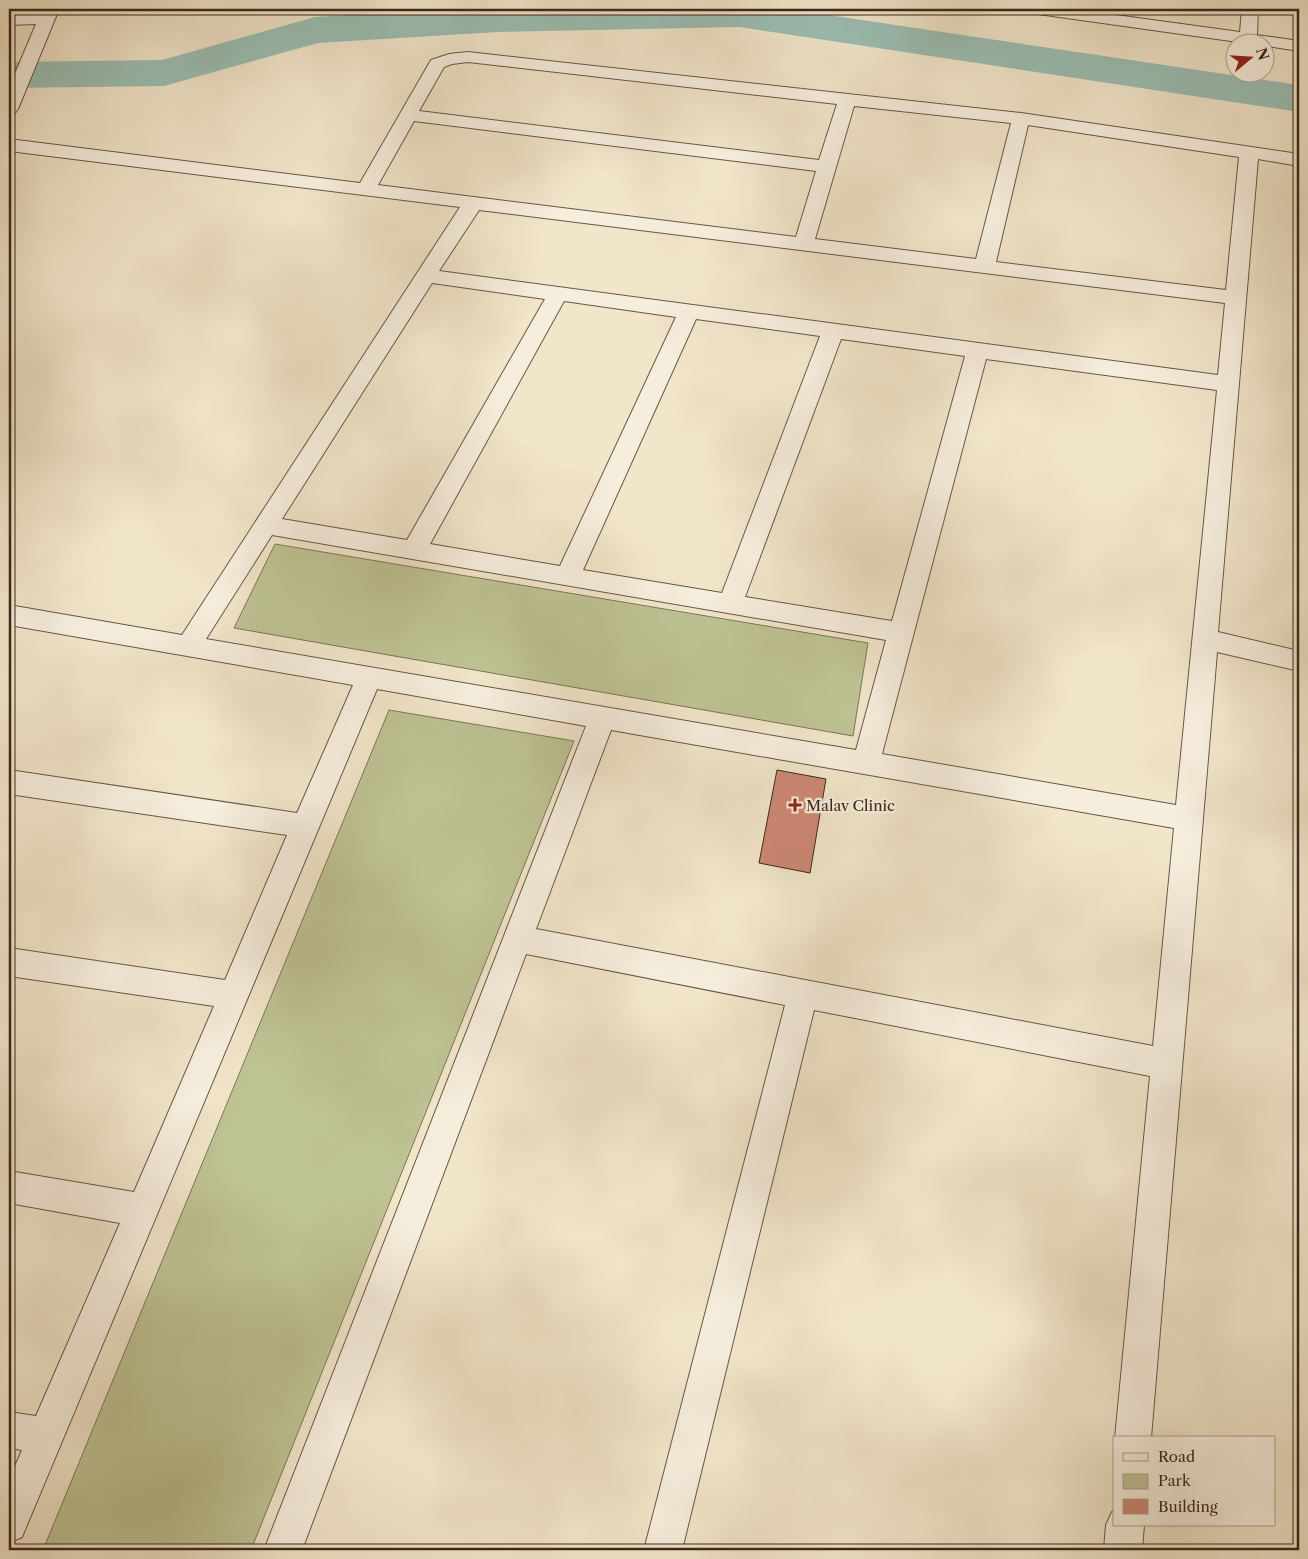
<svg xmlns="http://www.w3.org/2000/svg" width="1308" height="1559" font-family="'Libre Caslon Text',serif">
  <rect width="100%" height="100%" fill="#f1e5ca"/>
  <filter id="stains"><feTurbulence type="fractalNoise" baseFrequency=".004" numOctaves="4"/><feColorMatrix values="0 0 0 0 .2 0 0 0 0 .09 0 0 0 0 .02 0 0 0 .5 -.17"/></filter>
  <radialGradient id="worn" r=".72"><stop offset=".6" stop-color="#630" stop-opacity="0"/><stop offset="1" stop-color="#630" stop-opacity=".3"/></radialGradient>
  <path fill="#bec394" stroke="#7c7658" d="M275 544 868 643 853 736 234 628Z
    M389 710 574 741 251 1550H43Z"/>
  <g fill="none" stroke-linecap="round" stroke-linejoin="round">
    <path fill="#9bbfb4" fill-rule="evenodd" d="M456 9H788L1299 85V112L739 27 497 32 318 43 164 86 9 88V62L162 60 315 17Z"/>
  </g>
  <path fill="#cd8875" stroke="#3b281c" d="M777 770 826 779 810 873 759 863Z"/>
  <g fill="none" stroke-linecap="round" stroke-linejoin="round">
    <g stroke="#685748" stroke-width="2">
      <path id="minor" d="M43 9H59L18 109 15 113 9 114V88L36 24 9 25V15L41 13Z
        M1030 9H1072L1240 32 1242 9H1258L1257 35 1299 41V51L1266 46V42H1238L1038 14 1032 13Z
        M468 52 1021 113 1299 154V166L1258 159 1218 632 1299 651V671L1217 652 1151 1438H1115L1150 1076 814 1010 682 1550H644L785 1005 526 954 302 1550H264L586 726 377 689 22 1537 9 1543V1480L22 1450 9 1448V1412L36 1416 120 1223 9 1203V1171L134 1192 214 1006 9 976V948L225 980 287 835 9 794V770L297 813 353 685 9 625V605L182 635 460 207 9 151V139L360 183 431 60 449 54ZM468 62 837 104 819 160 419 111 444 67 452 64ZM854 106 1011 123 976 259 815 239ZM414 121 816 171 796 237 378 185ZM1028 125 1239 157 1226 290 996 262ZM479 210 1225 303 1218 375 439 271ZM432 283 545 299 407 540 282 519ZM564 301 676 317 560 566 430 544ZM696 319 820 336 722 593 583 570ZM841 339 965 356 892 621 745 597ZM986 359 1217 390 1176 805 882 754ZM272 535 886 640 856 750 206 639ZM611 730 1174 828 1153 1046 536 929Z
        M1114 1511V1525H1144L1142 1550H1104L1106 1525 1112 1512Z"/>
    </g>
    <use href="#minor" fill="#f6eedd" fill-rule="evenodd"/>
  </g>
  <path fill="#8f2418" stroke="#f6eedd" stroke-width="2" d="M792.5 797.5h5v5h5v5h-5v5h-5v-5h-5v-5h5z"/>
  <g text-anchor="middle" dominant-baseline="central" stroke-width="4.5" stroke-linejoin="round" paint-order="stroke">
    <g font-size="15" fill="#3b281c" stroke="#f6eedd" text-anchor="start">
      <text x="806" y="805">Malav Clinic</text>
    </g>
  </g>
  <rect width="1308" height="1559" fill="none" stroke="#f1e5ca" stroke-width="30"/>
  <rect x="10" y="10" width="1288" height="1539" fill="none" stroke="#3b281c" stroke-width="2.5"/>
  <rect x="15" y="15" width="1278" height="1529" fill="none" stroke="#3b281c"/>
  <rect x="1113" y="1436" width="162" height="90" fill="#f6eedd" stroke="#ab9f90"/>
  <rect x="1123" y="1453" width="25" height="8" fill="#f6eedd" stroke="#ab9f90"/>
  <text x="1158" y="1462" font-size="15" fill="#3b281c">Road</text>
  <rect x="1123" y="1474" width="25" height="15" fill="#bec394" stroke="#ab9f90"/>
  <text x="1158" y="1486" font-size="15" fill="#3b281c">Park</text>
  <rect x="1123" y="1499" width="25" height="15" fill="#cd8875" stroke="#ab9f90"/>
  <text x="1158" y="1512" font-size="15" fill="#3b281c">Building</text>
  <g transform="translate(1250 58) rotate(72)"><circle r="24" fill="#f6eedd" stroke="#ab9f90"/>
  <path d="M0-4L9 19L0 12L-9 19Z" fill="#8f2418"/>
  <text y="-8" font-size="14" font-weight="bold" text-anchor="middle" fill="#3b281c">N</text>
  </g>
  <rect width="100%" height="100%" filter="url(#stains)"/>
  <rect width="100%" height="100%" fill="url(#worn)"/>
</svg>
